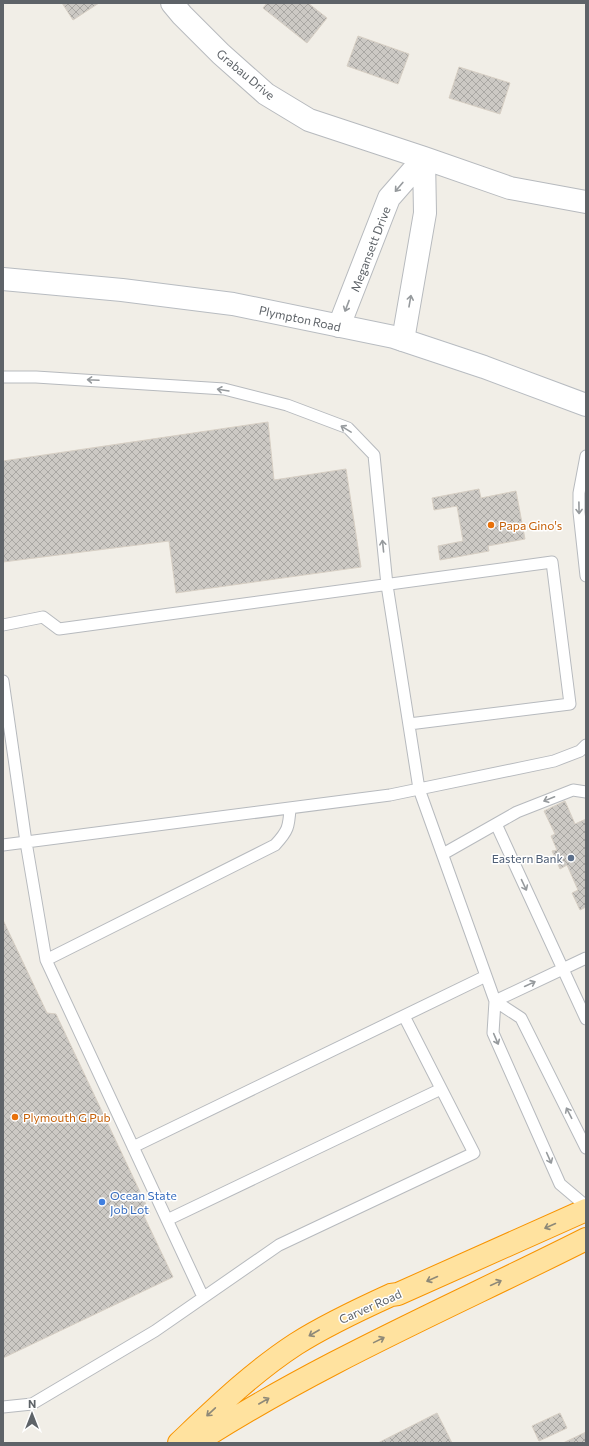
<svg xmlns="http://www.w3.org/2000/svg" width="589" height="1446" font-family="Commissioner,sans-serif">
  <defs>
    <pattern id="building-cross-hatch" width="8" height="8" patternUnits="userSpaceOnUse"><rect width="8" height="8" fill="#ccc9c4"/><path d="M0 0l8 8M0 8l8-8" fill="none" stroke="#a9a7a3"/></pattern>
  </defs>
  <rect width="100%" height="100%" fill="#f1eee7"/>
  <path fill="url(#building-cross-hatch)" stroke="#d7cfc4" d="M62 3H99L73 20Z
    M267 3H308L327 18 307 43 263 8Z
    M358 36 409 54 398 84 347 66Z
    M459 67 510 83 500 114 449 98Z
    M268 422 274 480 346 469 361 567 176 593 169 541 3 562V461Z
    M479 489 481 498 516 491 525 539 488 546 489 551 440 560 438 546 463 541 457 506 434 510 432 498Z
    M565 801 575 824 586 819V907L580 910 572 893 578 890 567 865 560 869 552 851 557 850 551 836 555 834 544 811Z
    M3 920 47 1013 56 1014 150 1213 144 1216 173 1277 3 1358Z
    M437 1413 452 1443H378Z
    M560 1413 567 1428 539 1441 532 1426Z
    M586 1432V1443H563Z"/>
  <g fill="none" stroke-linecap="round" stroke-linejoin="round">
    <g stroke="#b7babe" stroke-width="13">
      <path id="service" d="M3 377H36L224 389 287 405 348 428 374 455 387 585 419 789 495 1001 493 1033 560 1184 586 1206
        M586 456 579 493V512L586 576
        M3 625 43 617 59 629 552 562 570 704 409 724
        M3 681 26 842 46 960 203 1297
        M496 824 586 1019
        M3 845 390 795 554 761 580 751 586 745
        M443 854 517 812 573 790 586 792
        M46 960 275 845C288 831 289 827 290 808
        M495 1001 521 1018 586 1148
        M495 1001 586 958
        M133 1147 486 976
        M167 1220 441 1089
        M3 1407 32 1404 155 1331 279 1245 474 1153 404 1016"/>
    </g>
    <g stroke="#b7babe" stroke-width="24">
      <path id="minor" d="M172 3 182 15 221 54 266 94 309 120 424 158 510 188 586 202
        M339 326 389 198 424 158
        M403 340 425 213 424 158"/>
    </g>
    <g stroke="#b8bcc1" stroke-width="24">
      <path id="secondary" d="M3 279 122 290 233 304 394 337 484 367 586 405"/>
    </g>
    <g stroke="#f89400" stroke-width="24">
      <path id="trunk" d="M179 1443C216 1408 253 1372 296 1344 326 1325 358 1310 391 1295L398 1294 586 1210
        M195 1443C319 1363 455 1305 586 1239"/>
    </g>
    <use href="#service" stroke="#fff" stroke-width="11"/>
    <use href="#minor" stroke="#fff" stroke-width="22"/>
    <use href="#secondary" stroke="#fff" stroke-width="22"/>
    <use href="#trunk" stroke="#ffe29f" stroke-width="22"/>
  </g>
  <defs><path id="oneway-shaft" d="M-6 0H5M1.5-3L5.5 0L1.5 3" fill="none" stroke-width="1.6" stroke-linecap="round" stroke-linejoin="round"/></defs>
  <g stroke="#969a9d">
    <use href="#oneway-shaft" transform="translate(399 187) rotate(130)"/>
    <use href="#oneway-shaft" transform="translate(410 301) rotate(-80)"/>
    <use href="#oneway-shaft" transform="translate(347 306) rotate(111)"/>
    <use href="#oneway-shaft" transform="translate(93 380) rotate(-177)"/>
    <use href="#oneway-shaft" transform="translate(223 390) rotate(-171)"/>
    <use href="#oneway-shaft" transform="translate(346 429) rotate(-149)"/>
    <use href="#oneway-shaft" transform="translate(579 508) rotate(89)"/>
    <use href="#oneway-shaft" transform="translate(383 546) rotate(-96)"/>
    <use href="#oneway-shaft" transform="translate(549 799) rotate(158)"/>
    <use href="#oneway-shaft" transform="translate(524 885) rotate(65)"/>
    <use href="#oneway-shaft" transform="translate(530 984) rotate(-25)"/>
    <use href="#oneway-shaft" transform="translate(496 1039) rotate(67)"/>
    <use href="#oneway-shaft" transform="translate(569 1113) rotate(-117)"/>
    <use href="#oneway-shaft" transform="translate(549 1158) rotate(66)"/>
  </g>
  <g stroke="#8e8978">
    <use href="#oneway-shaft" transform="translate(550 1226) rotate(156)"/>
    <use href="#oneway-shaft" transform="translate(432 1279) rotate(156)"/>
    <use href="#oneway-shaft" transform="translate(496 1283) rotate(-25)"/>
    <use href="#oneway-shaft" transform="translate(314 1333) rotate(150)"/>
    <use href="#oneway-shaft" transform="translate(379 1340) rotate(-26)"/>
    <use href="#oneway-shaft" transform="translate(264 1401) rotate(-30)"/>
    <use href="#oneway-shaft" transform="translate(211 1412) rotate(137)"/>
  </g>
  <g fill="#e8710a" stroke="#fff" stroke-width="1.5">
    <circle cx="491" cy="525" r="4"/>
    <circle cx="15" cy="1117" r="4"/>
  </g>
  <circle fill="#5c6f8a" stroke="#fff" stroke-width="1.5" cx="571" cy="858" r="4"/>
  <circle fill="#3f7fe0" stroke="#fff" stroke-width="1.5" cx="102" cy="1202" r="4"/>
  <g text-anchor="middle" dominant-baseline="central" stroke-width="3" stroke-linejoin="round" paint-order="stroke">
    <g font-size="12" fill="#5e6368" stroke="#fff">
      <text transform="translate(246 74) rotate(40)">Grabau Drive</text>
      <text transform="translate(370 249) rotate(-69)">Megansett Drive</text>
      <text transform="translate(300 318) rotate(12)">Plympton Road</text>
      <text transform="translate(370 1306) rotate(-24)">Carver Road</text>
    </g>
    <g font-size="12" fill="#c56008" stroke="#fff" text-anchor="start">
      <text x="499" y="525">Papa Gino's</text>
      <text x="23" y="1117">Plymouth G Pub</text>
    </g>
    <g font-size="12" fill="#4e5e75" stroke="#fff" text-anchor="end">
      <text x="563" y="858">Eastern Bank</text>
    </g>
    <g font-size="12" fill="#366cbe" stroke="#fff" text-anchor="start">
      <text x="110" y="1195">Ocean State<tspan x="110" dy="14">Job Lot</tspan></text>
    </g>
  </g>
  <rect width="589" height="1446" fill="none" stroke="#5e6368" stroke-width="8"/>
  <g transform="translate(32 1414)" stroke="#ffffff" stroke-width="3" paint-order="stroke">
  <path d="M0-3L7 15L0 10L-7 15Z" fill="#5e6368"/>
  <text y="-6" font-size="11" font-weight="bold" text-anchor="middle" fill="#5e6368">N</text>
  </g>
</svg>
